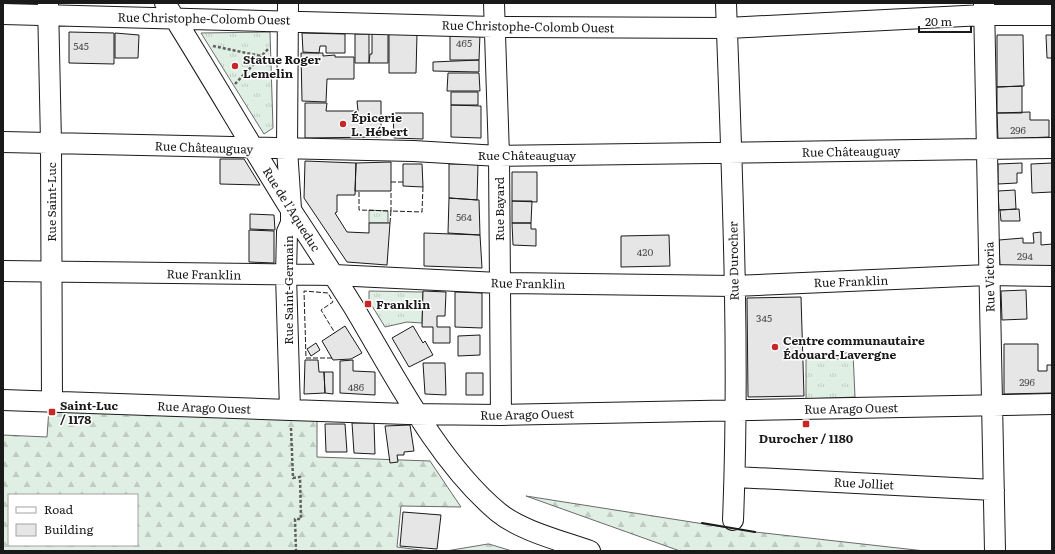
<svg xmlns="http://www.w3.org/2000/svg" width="1055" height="554" font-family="Literata,serif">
  <defs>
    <pattern id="grass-tufts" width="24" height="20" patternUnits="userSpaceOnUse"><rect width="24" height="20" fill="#e0efe3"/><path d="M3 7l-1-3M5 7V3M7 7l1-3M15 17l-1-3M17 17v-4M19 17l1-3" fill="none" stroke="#c0ccc2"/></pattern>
    <pattern id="forest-firs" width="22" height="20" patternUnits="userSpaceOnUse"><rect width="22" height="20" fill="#e0efe3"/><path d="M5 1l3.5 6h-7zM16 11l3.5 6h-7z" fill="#c0ccc2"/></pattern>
  </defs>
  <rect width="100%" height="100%" fill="#fff"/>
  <path fill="url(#grass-tufts)" stroke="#6a6a6a" d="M270 32 273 128 264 134 201 33Z
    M369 210 388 211V223H369Z
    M369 291 423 292 422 323 407 322 385 327 369 301Z
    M840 353H853L855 397 806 399V358L840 359Z"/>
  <path fill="url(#forest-firs)" stroke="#6a6a6a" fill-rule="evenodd" d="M49 408 317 416V457L430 461 461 507 401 506 397 547 428 551H3V435L47 437ZM9 495H137V545H9Z
    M526 496 755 532 925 551H680Z
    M489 544 512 551H446L488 544Z"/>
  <path fill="#e6e6e6" stroke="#1a1a1a" d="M69 32 114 33V64L69 63Z
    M115 33 139 35 138 58H115Z
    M302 33 345 34V53H326V46H320L319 53 303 52Z
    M372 33H388V63H369L370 54H372Z
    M355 34H369V63H355Z
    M389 34H417L416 73H389Z
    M450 34H480L479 60H450Z
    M997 35H1023L1024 86 997 87Z
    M1046 35H1052V58H1047Z
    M301 53H323V56L335 55V57H354V79H327L326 102 302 101Z
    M479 60V72L433 71V62Z
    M448 73H479L480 91H447Z
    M1022 86V113H997V87Z
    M451 92H478V105H451Z
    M357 101H381V137L305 138V103H327L326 111H358Z
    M451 105 481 106V138L451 137Z
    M1030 112V120H1049V137L998 139 997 113Z
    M393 113H423V139L394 138Z
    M220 159H244L260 185 220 184Z
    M305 161 356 163 355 195H337V212L335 213 347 232 369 233V223H390L387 265 347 262 304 198Z
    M391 162V191H355L356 163Z
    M1022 163V173H1017V183L998 184V164Z
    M1052 163V192L1032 193 1031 164Z
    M403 164H422L423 187 403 186Z
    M449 164H478L477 200 449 198Z
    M512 172H537V202L512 201Z
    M1015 190 1016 209 999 210 998 191Z
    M449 198 479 200 480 235 448 233Z
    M512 201H532L531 223H512Z
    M1019 209 1020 221H1001L1000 210Z
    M250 214 274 215 275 230 250 229Z
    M512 223H531V229H536V246L513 245Z
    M249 230 274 231V263L249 262Z
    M1041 232V245L1052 244V269L1000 270 999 240 1023 238V243H1034L1033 233Z
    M424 233 480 235 482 268 424 266Z
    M669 235 670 266 621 267V236Z
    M1026 290 1027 319 1002 320 1001 291Z
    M423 291 446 292 445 316H437V327H450V343H433V327H422Z
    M455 292 482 293V328L455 327Z
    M801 297 804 396 748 397 747 298Z
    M345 326 362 353 351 359 333 360 322 341Z
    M413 326 423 343 425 341 433 355 409 367 392 338Z
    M480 335V355L458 356V336Z
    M316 343 320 350 311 356 307 349Z
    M1004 344H1038V371H1047V365H1052V393L1004 394Z
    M305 360H318L319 372H324L325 393 304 394Z
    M353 360V371L375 372V395L340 393V361Z
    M423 363H445L446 395 425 394Z
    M324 372H333V394L325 393Z
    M466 373H483V395H466Z
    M352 423H374L375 454 354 453Z
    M325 424H345L347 452H326Z
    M410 425 414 451 404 452V455H397L398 462 390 463 385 426Z
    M403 512 441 515 437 549 400 546Z"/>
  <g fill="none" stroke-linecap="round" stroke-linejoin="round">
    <g stroke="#1a1a1a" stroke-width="22">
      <path id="minor" d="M48 3 51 143 52 402
        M165 3C208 71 248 141 291 210 312 242 333 274 353 306 394 374 437 461 498 512 521 531 562 541 590 551
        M288 3 287 149 291 209V223L287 232 286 275 290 410
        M494 3 499 156 501 415
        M726 3C732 175 740 348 733 520
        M984 3 995 551
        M3 14 494 27 727 28 984 15H1052
        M3 142 413 151 499 156 1052 148
        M3 271 334 275 499 283 734 286 988 275 1052 276
        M3 400 407 414 501 415 1052 404
        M735 477 994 490"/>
    </g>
    <path stroke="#5f5f5f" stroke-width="2.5" stroke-dasharray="3 2" stroke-linecap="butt" d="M213 46 261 56
      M235 84 269 48
      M291 428 293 478 300 477 301 519H295L296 551"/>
    <use href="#minor" stroke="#fff" stroke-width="20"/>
    <path stroke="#1a1a1a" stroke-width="1" stroke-dasharray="5 2" stroke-linecap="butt" d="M391 182H403
      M359 192V210L391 211V191
      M390 223 391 211 422 212 423 187
      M332 358H306L304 291 328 293 333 302 321 310 335 333"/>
    <path stroke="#1a1a1a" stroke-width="2" d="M702 523 755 532"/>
  </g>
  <g fill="#c62828" stroke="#fff" stroke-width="1.5">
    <circle cx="235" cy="66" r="4"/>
    <circle cx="343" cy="124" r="4"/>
    <rect x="364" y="300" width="8" height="8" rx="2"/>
    <circle cx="775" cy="347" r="4"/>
    <rect x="48" y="408" width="8" height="8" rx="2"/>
    <rect x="802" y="420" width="8" height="8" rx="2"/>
  </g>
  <g text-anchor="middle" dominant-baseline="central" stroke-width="3" stroke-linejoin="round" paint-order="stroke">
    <g font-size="10" fill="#4d4d4d">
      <text x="464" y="42">465</text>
      <text x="81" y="45">545</text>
      <text x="1018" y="129">296</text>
      <text x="464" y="216">564</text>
      <text x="645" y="251">420</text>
      <text x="1025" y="255">294</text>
      <text x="764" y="317">345</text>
      <text x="1027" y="381">296</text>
      <text x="356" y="386">486</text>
    </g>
    <g font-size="12" fill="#1a1a1a" stroke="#fff">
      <text transform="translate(204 18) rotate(1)">Rue Christophe-Colomb Ouest</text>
      <text transform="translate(528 26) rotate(1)">Rue Christophe-Colomb Ouest</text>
      <text transform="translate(204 147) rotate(2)">Rue Châteauguay</text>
      <text transform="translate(851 151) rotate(-1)">Rue Châteauguay</text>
      <text x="527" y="155">Rue Châteauguay</text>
      <text transform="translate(51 202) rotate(-90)">Rue Saint-Luc</text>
      <text transform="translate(292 209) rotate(58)">Rue de l'Aqueduc</text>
      <text transform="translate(499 209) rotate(-90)">Rue Bayard</text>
      <text transform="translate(733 261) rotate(-91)">Rue Durocher</text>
      <text transform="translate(204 274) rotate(1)">Rue Franklin</text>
      <text transform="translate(989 277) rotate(-91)">Rue Victoria</text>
      <text transform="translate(851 281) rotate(-2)">Rue Franklin</text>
      <text transform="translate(528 283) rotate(1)">Rue Franklin</text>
      <text transform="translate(288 290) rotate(-90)">Rue Saint-Germain</text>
      <text transform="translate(204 407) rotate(2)">Rue Arago Ouest</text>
      <text transform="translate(851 408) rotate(-1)">Rue Arago Ouest</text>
      <text transform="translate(527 414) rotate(-1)">Rue Arago Ouest</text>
      <text transform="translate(864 483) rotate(3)">Rue Jolliet</text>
    </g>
    <g font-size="12" font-weight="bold" fill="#1a1a1a" stroke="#fff" text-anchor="start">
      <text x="243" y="59">Statue Roger<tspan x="243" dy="14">Lemelin</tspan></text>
      <text x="351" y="117">Épicerie<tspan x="351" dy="14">L. Hébert</tspan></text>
      <text x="376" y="304">Franklin</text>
      <text x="783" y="340">Centre communautaire<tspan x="783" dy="14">Édouard-Lavergne</tspan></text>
      <text x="60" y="405">Saint-Luc<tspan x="60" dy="14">/ 1178</tspan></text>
      <text x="806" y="438" text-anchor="middle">Durocher / 1180</text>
    </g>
  </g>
  <rect width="1055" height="554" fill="none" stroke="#1a1a1a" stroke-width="8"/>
  <rect x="8" y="494" width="130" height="52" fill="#ffffff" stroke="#a3a3a3"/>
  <rect x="16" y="507" width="20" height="6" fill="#ffffff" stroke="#a3a3a3"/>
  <text x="44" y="514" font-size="12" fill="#1a1a1a">Road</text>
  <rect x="16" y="524" width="20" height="12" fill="#e6e6e6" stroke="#a3a3a3"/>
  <text x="44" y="534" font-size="12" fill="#1a1a1a">Building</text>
  <path d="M919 26v6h52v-6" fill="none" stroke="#1a1a1a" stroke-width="2"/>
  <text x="925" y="26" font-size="12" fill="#1a1a1a" stroke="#ffffff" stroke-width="3" paint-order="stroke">20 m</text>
</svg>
